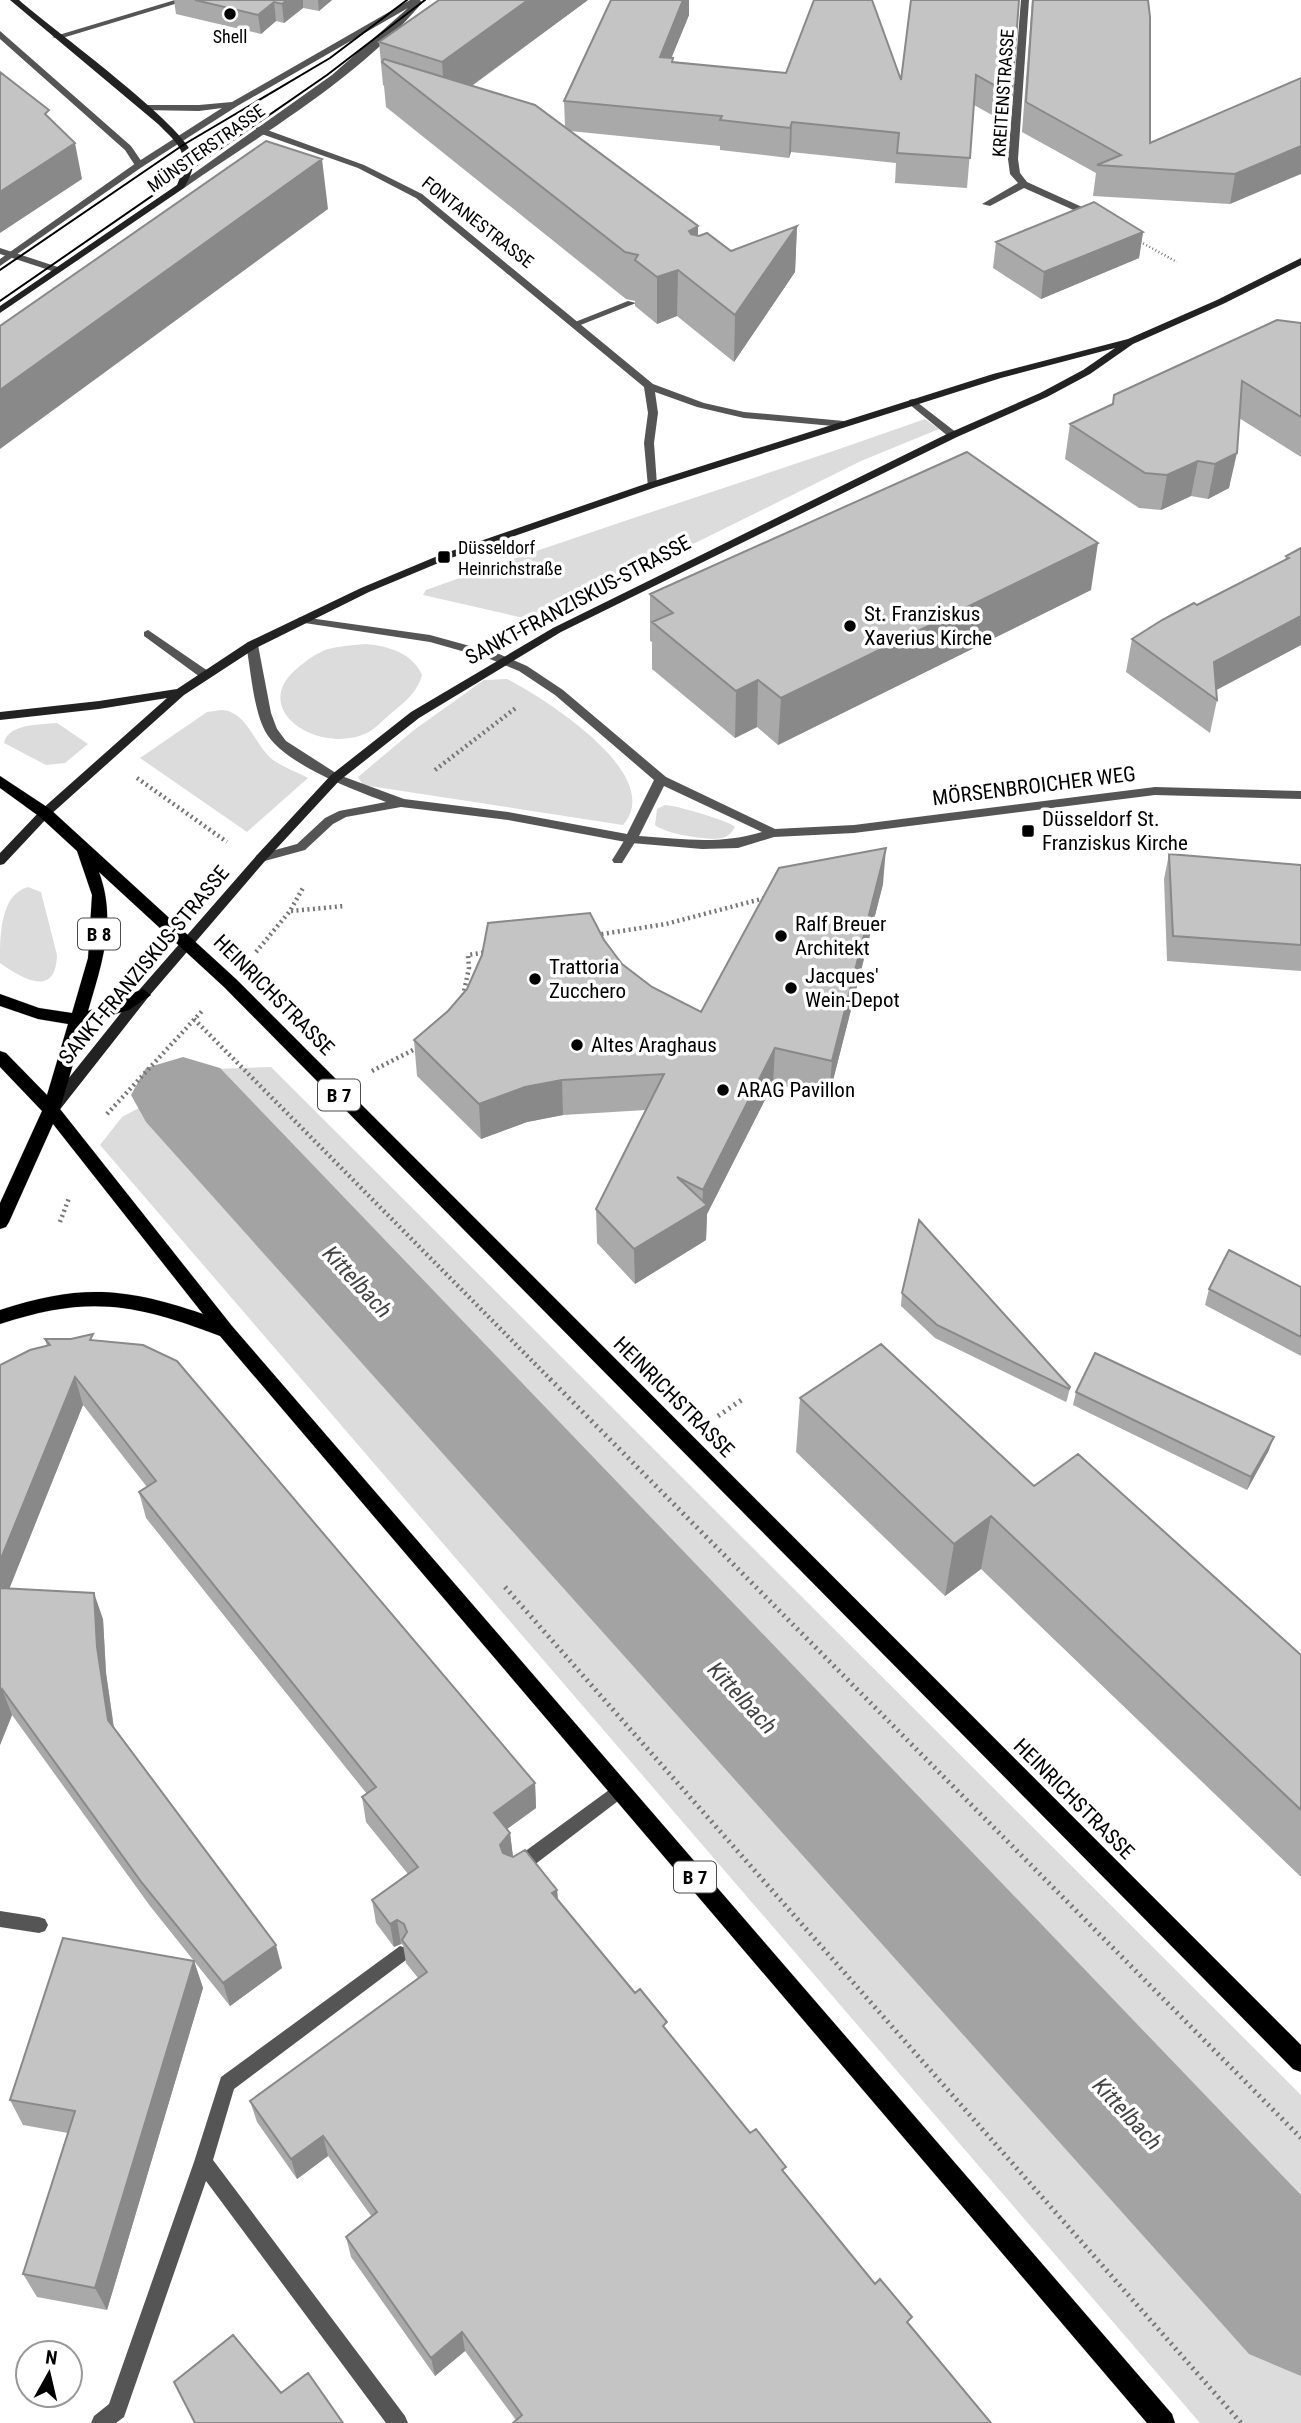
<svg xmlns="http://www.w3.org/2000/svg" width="1301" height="2423" font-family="'Roboto Condensed',sans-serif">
  <rect width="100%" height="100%" fill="#fff"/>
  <path fill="#dcdcdc" d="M925 419 939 429 861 461 537 621 423 595 426 590C591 530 759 478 925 419Z
    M366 644C388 646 413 653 422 675 417 694 402 704 388 716 382 721 375 729 367 733 318 756 245 708 300 666 308 659 319 652 328 649 340 646 354 645 366 644Z
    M507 679C544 698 667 775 623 825L363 785 358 777 414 730 484 680Z
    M222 710C248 712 254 745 273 760 283 767 297 772 308 778L247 832 140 758 207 712Z
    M57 723 88 744 65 763 46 765 4 743C8 723 41 725 57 723Z
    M665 805C675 805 730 821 735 827 732 832 728 837 722 838 709 841 665 834 655 825L657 809Z
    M28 887 41 892 57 955C56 1000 20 977 0 963 0 935 0 895 28 887Z
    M271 1067 1301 2095V2423H1200L100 1145 122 1117 212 1069Z"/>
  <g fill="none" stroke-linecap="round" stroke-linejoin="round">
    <path fill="#a3a3a3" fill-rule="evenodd" d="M183 1057 220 1068 1301 2195V2376L1249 2354 146 1122 131 1095 146 1068Z"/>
    <g stroke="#dbdbdb" stroke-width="1">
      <path id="primary" d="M0 776 50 809 236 979 1301 2045V2072L1293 2069 224 987 99 872C117 921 102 963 88 1011L143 989 151 995 129 1010 85 1023 60 1109 232 1326 1172 2414 1175 2423H1147L220 1336C134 1303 88 1295 0 1324V1310C80 1284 124 1287 203 1314L53 1124 9 1222 6 1227 0 1229V1203L42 1111 0 1067V1051L6 1053 47 1095 68 1024 38 1019 0 1006V994L39 1008 72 1013 88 958 92 895 77 851 40 817 0 788Z"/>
    </g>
    <path stroke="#777" stroke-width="2.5" stroke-dasharray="1 2.5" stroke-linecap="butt" d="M1137 240 1177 262"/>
    <path stroke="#777" stroke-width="4.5" stroke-dasharray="2 3.5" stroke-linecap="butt" d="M435 770 517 707
      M137 778 227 842
      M291 911 344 906
      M596 935 666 924 765 898
      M256 952 290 911 304 886
      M463 996 469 968 468 955 487 952
      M194 1019 552 1381
      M372 1071 417 1048
      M107 1114 203 1010
      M60 1222 69 1198"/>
    <path stroke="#777" stroke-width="5" stroke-dasharray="2 4.5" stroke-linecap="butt" d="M550 1379 1301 2138
      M718 1416 743 1399
      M505 1587 1241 2423"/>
    <path fill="#555" fill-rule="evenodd" d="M175 0H188L59 39 52 37Z
      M0 31 131 146 144 165 142 167H136L125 150 0 39Z
      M0 248 61 268 63 270 55 272 0 254Z
      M628 301 636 303 578 326 570 324Z
      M913 399 957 433V437H949L909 404V400Z
      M148 630 208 671V677H200L144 636V632Z
      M631 835 637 839 622 863H614L612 860 614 857 627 836Z
      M620 1782 626 1785 628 1790 626 1795 521 1875 515 1877 509 1875 506 1869 509 1863Z
      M0 1911 39 1917 45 1919 48 1925 45 1931 39 1933 0 1927Z
      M400 1946 406 1948 409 1954 406 1960 234 2089 213 2160 405 2416 408 2423H386L206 2181 124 2417 116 2423H91L94 2416 109 2404 194 2162 221 2077Z"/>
    <path fill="#555" fill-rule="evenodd" d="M1021 0H1029L1018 159 1020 173 1027 182 1093 212V216H1087L1024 188 990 206 982 204 1018 183 1010 174 1008 159Z
      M259 127 364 165 422 194 653 384 704 403 744 412 844 421 849 424 844 427 744 418 697 407 655 392 658 413 654 443 657 485 652 488 648 487 644 443 648 413 644 387 416 198 358 168 256 132V128Z"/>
    <path fill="#555" fill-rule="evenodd" d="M410 0H420L422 3C357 79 265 132 184 188L176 186 332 75 408 8 239 105 142 167 0 266V259L136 163 222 108 199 111 143 110 139 107 140 105H199L232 102Z
      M302 617 430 635 499 654 527 666 563 690 666 777 775 829 854 825 1155 787 1301 791V799L1155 795 854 833 774 837 738 848 702 849 631 843 508 820 401 807 346 817 333 824 305 850 261 862 255 858 257 855 297 844 325 818 339 811 386 802C352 789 283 764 265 731 253 708 251 670 246 645L252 641 258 645 271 713 277 729 286 741 339 775 404 799 508 812 627 834 654 780 555 695 519 671 490 659 430 642 298 622V618ZM664 786 762 832C720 845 682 839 639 836Z"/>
    <path fill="#222" fill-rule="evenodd" d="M10 0H19C48 26 189 128 193 157 195 168 189 179 184 188L0 313V306L177 185C191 153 180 146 158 124Z
      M1301 258V265L1223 304 1133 344 1090 374 1047 397 957 437 561 632 419 718 339 781 265 861 150 995 58 1112H48L46 1108 48 1104 140 989 257 855 331 775 411 712 553 628 949 433 1040 393 1083 370 1115 348 1001 378 656 487 448 559 369 592 256 648 184 695 49 816 4 864 0 865V853L41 810 167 698 99 709 0 720V712L99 701 177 689 248 642 361 588 440 555 648 483 993 374 1128 339 1217 300Z"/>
    <use href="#primary" fill="#000" fill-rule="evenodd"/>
    <path stroke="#000" stroke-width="2" d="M0 270 183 145 330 58 407 0
      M0 301 327 75 425 0"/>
  </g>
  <path fill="#a9a9a9" d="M174 0H332L319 11 303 8 284 23 276 21 261 34 176 14Z
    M588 0 472 86 565 127 564 101 611 0H689V15L671 58 673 63 786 73 901 80 911 0 1012 95 1008 124 974 105 967 188 895 183 896 163 791 152 789 158 720 150V146L570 131 698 226V236L731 251 797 226 795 272 734 362 677 316 657 324 635 306V301L626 299 386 107 384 86 383 85 379 42Z
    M1032 0H1148L1150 143 1301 78 1230 204 1093 196 1096 173 1022 132Z
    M1143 232 1139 258 1041 299 993 268 996 242Z
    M1301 323V457L1239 418 1229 488 1208 499 1191 496 1161 510 1139 508 1065 459 1070 424 1113 405Z
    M1301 548V645L1216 690 1217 700 1210 733 1126 672 1132 639 1285 560 1286 556Z
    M1091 590 778 745 757 727 735 738 652 669V642L650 641V594Z
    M1169 854 1301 865V971L1167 961 1164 879Z
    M883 884 829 1096 773 1084 707 1214 706 1240 635 1284 597 1243 596 1209 646 1110 563 1115 527 1122 481 1139 417 1076 414 1040 604 940 622 964 652 987 701 1012Z
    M1301 1287V1356L1205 1305 1209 1289Z
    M902 1293 1070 1387 1067 1400 1066 1402 935 1338 901 1306Z
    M45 1339 95 1340 535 1783 536 1808 507 1829 510 1833 513 1857 557 1890 558 1900 875 2284 912 2317 516 2420 465 2351 435 2376 351 2257 346 2237 372 2217 328 2156 297 2179 257 2122 250 2101 418 1978 406 1963 403 1945 401 1944 394 1947 376 1923 372 1900 408 1874 366 1822 362 1797 367 1794 146 1518 139 1492 147 1487 83 1405 9 1588 103 1619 106 1673 114 1727 282 1968 230 2006 194 1961 203 1988 107 2310 37 2297 23 2274 68 2133 23 2125 10 2100 194 1961 150 1906 12 1715 0 1745V1365L47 1346Z
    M1076 1392 1269 1450 1247 1490 1073 1405Z
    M800 1398 1034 1486 1301 1655V1877L981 1569 945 1596 796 1452Z"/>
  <path fill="#898989" d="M287 0H303V8L284 23 282 4Z
    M318 0H332L319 11Z
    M528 0H588L445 105 442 62Z
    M683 0H689V15L660 86V57Z
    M274 2 276 21 261 34 258 15Z
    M792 122 791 152 789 158 790 128Z
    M75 143 82 179 0 233V192Z
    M1301 146V174L1230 204 1235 174Z
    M322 159 328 209 0 449V390Z
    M698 226 697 273 689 231Z
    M797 226 795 272 734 362 735 315Z
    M1143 232 1139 258 1041 299 1044 272Z
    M678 270 677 316 657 324V277Z
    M1237 453 1229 488 1208 499 1215 464Z
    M1198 461 1191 496 1161 510 1167 475Z
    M1098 543 1091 590 778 745 781 698Z
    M1301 616V645L1207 695 1214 662Z
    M758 680 757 727 735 738 736 691Z
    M886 848 883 884 829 1096 832 1061Z
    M775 1048 773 1084 707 1214 706 1240 635 1284 634 1249 702 1208 703 1190Z
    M562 1080 563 1115 527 1122 481 1139 479 1104 525 1087Z
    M75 1377 83 1405 0 1612V1561Z
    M1274 1437 1269 1450 1247 1490 1251 1477Z
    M991 1516 981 1569 945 1596 954 1544Z
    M94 1593 103 1619 106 1673 116 1745 108 1720 97 1647Z
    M2 1689 12 1715 0 1745V1694Z
    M535 1783 536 1808 496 1837 494 1813Z
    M510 1833 513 1857 503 1869 500 1845Z
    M557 1890 559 1913 552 1893Z
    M397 1920 401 1944 394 1947 390 1924Z
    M276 1945 282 1968 230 2006 223 1983Z
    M194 1961 203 1988 107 2310 95 2288Z
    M323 2136 328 2156 297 2179 291 2159Z
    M462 2332 465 2351 435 2376 431 2358Z"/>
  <path fill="#c4c4c4" stroke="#898989" stroke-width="2" d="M195 0H287L282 4 274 2 258 15Z
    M439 0H528L442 62 379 42Z
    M611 0H683L660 57 673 58 672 62 786 73 814 0H872L901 80 911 0H1019L1012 95 976 75 970 158 897 153 899 133 792 122 790 128 720 120 722 116 564 101Z
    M1033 0H1148L1150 17V143L1301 78V146L1235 174 1097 165 1121 155 1026 102Z
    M384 59 535 105 698 226 689 231 691 234 699 236 707 233 731 251 797 226 735 315 678 270 657 277 635 260 638 255 625 252 382 62Z
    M0 72 49 110 45 114 75 143 0 192Z
    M266 141 322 159 0 390V326Z
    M1094 202 1143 232 1044 272 996 242Z
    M1277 320 1301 323V417L1242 381 1237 453 1215 464 1198 461 1167 475 1145 473 1070 424 1113 404 1114 395Z
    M967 452 1098 543 781 698 758 680 736 691 652 622 673 613 650 594Z
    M1301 548V616L1214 662 1217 700 1132 639 1162 620 1194 603 1197 605 1289 558 1286 556Z
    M886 848 832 1061 775 1048 703 1190 677 1177 707 1205 634 1249 596 1209 664 1074 562 1080 525 1087 479 1104 414 1040 448 1011 467 989 482 955 488 923 590 913 604 940 622 964 652 987 701 1012 779 868Z
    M1169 854 1301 865V945L1173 936Z
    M919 1220 1070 1387 1069 1389 937 1325 902 1293Z
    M1229 1250 1301 1287V1337L1209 1289Z
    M93 1334 90 1340 143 1345 177 1361 535 1783 494 1813 510 1833 500 1845 503 1853 513 1857 525 1850 557 1890 552 1893 635 1993 640 1989 667 2022 663 2026 750 2133 756 2129 786 2167 782 2170 875 2284 880 2279 912 2317 907 2322 991 2423H513L522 2415 462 2332 431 2358 346 2237 377 2212 323 2136 291 2159 250 2101 427 1972 402 1940 407 1932 404 1924 397 1920 390 1924 372 1900 418 1867 362 1797 376 1787 139 1492 156 1481 75 1377 0 1561V1365L30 1350 50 1345 45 1339H71Z
    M881 1344 1034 1486 1078 1454 1301 1655V1810L991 1516 954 1544 800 1398Z
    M1095 1353 1274 1437 1251 1477 1076 1392Z
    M0 1588 94 1593 97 1647 108 1720 276 1945 223 1983 142 1883 2 1689 0 1694Z
    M63 1938 194 1961 95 2288 23 2274 75 2111 10 2100Z
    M233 2335 281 2393 308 2373 343 2423H195L174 2382Z"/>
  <g fill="#000" stroke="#fff" stroke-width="2.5">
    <circle cx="230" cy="14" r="7"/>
    <rect x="437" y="550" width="14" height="14" rx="3.5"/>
    <circle cx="850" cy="626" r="7"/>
    <rect x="1021" y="824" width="14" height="14" rx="3.5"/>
    <circle cx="781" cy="936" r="7"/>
    <circle cx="535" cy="979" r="7"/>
    <circle cx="791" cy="988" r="7"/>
    <circle cx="577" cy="1045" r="7"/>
    <circle cx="723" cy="1090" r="7"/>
  </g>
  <g text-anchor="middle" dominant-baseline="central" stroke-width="7" stroke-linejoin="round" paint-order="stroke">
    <g font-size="18" fill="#000" stroke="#fff">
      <text x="230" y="36">Shell</text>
      <text x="458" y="547" text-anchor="start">Düsseldorf<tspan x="458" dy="21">Heinrichstraße</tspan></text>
    </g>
    <g font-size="18" fill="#000" stroke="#fff">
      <text transform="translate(1003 93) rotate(-86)">KREITENSTRASSE</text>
      <text transform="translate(206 148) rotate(-35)">MÜNSTERSTRASSE</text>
      <text transform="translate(478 222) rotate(38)">FONTANESTRASSE</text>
    </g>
    <g fill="#fff" stroke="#4c4c4c" stroke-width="2">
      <rect x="78" y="918.5" width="42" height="31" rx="5"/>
      <rect x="318" y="1079.5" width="42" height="31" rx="5"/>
      <rect x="674" y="1861.5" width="42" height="31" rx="5"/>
    </g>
    <g font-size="19" font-weight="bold" fill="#000">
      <text x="99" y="934">B 8</text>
      <text x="339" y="1095">B 7</text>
      <text x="695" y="1877">B 7</text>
    </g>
    <g font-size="21" fill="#000" stroke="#fff">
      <text transform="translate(578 600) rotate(-28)">SANKT-FRANZISKUS-STRASSE</text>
      <text transform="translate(1034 786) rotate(-7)">MÖRSENBROICHER WEG</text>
      <text transform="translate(144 965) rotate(-50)">SANKT-FRANZISKUS-STRASSE</text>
      <text transform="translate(274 995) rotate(45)">HEINRICHSTRASSE</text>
      <text transform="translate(674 1397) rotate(45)">HEINRICHSTRASSE</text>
      <text transform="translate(1074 1799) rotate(45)">HEINRICHSTRASSE</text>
    </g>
    <g font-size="21" fill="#000" stroke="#fff" text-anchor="start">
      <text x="864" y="614">St. Franziskus<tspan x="864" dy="24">Xaverius Kirche</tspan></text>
      <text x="1042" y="819">Düsseldorf St.<tspan x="1042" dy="24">Franziskus Kirche</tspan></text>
      <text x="795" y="924">Ralf Breuer<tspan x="795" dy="24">Architekt</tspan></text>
      <text x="549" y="967">Trattoria<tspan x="549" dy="24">Zucchero</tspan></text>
      <text x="805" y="976">Jacques'<tspan x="805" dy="24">Wein-Depot</tspan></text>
      <text x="591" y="1045">Altes Araghaus</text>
      <text x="737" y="1090">ARAG Pavillon</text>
    </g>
    <g font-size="23" font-style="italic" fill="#444" stroke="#fff">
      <text transform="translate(357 1282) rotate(47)">Kittelbach</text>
      <text transform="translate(742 1698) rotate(47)">Kittelbach</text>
      <text transform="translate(1127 2114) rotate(47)">Kittelbach</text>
    </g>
  </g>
  <g transform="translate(49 2374) rotate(8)"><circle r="33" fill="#ffffff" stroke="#999999" stroke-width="2"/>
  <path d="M0-5L12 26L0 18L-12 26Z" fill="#000000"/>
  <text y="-10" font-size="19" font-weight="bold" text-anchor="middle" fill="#000000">N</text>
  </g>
</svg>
